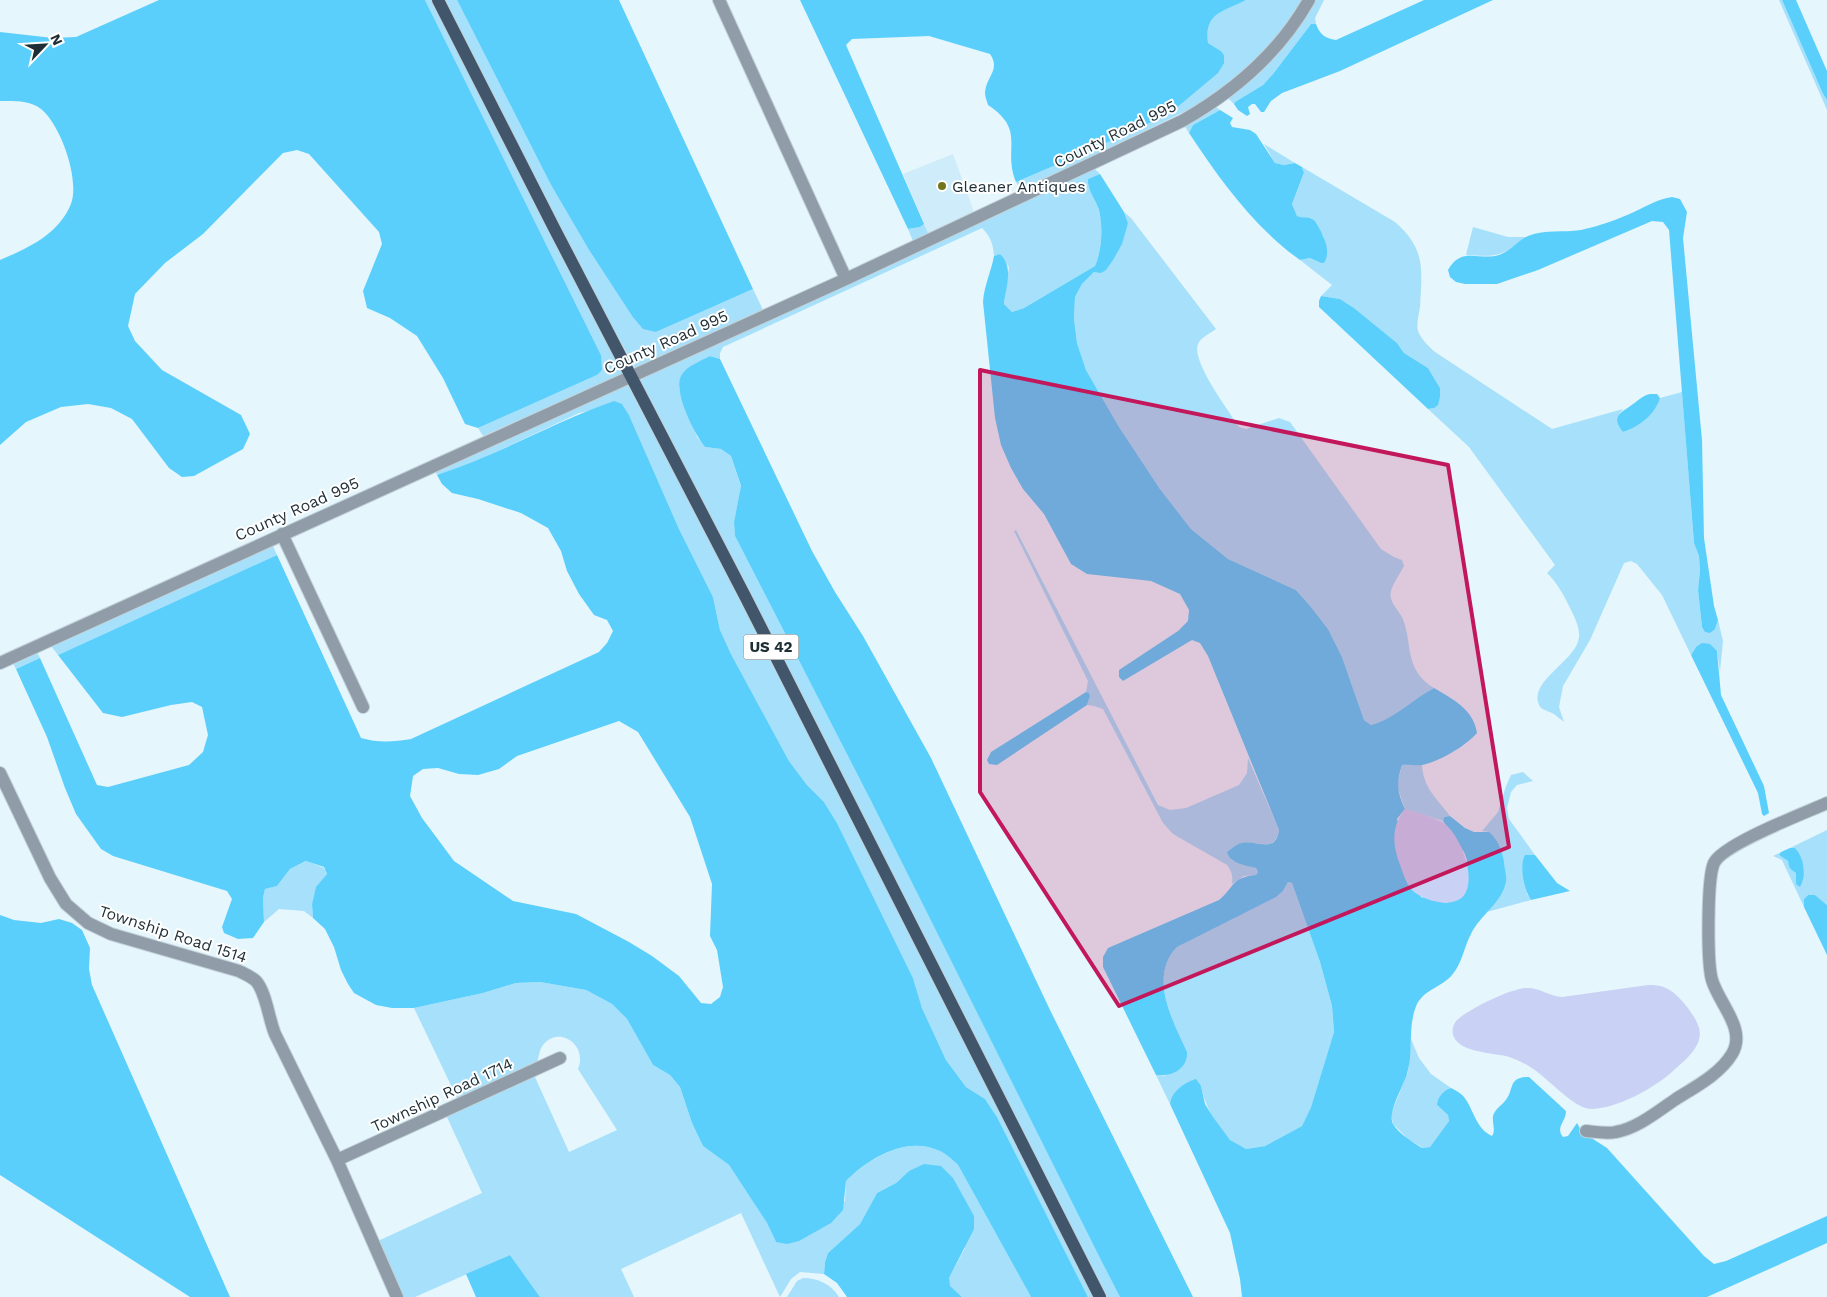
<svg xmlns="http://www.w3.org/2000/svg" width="1827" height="1297" font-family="'Work Sans',sans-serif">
  <rect width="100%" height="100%" fill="#e5f6fd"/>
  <path fill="#ceecf9" d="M953 154 974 212 928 233 903 174Z"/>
  <path fill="#a7e0fa" d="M425 0H431L549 233 625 373 483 436 478 428 597 375 601 355Z
    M444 0H457L551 185 589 250 632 316 656 332 753 289 763 310 635 368 576 259Z
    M1246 0H1303L1281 33 1247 70 1196 106 1021 191 1016 182 1091 150 1156 120 1175 109 1224 55 1221 51 1208 43C1204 12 1224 12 1246 0Z
    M1316 0H1324L1315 18 1316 24H1311L1273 74 1263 85 1235 102 1234 104 1228 98C1267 68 1290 42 1316 0Z
    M1779 0H1782L1823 94 1827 100V110Z
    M1216 107 1220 110 1193 125 1189 133 1184 125Z
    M1264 144 1295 163 1284 165 1275 163Z
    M1302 167 1395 222C1426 249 1422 269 1420 307 1419 314 1416 324 1418 331 1421 339 1428 346 1435 352L1552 429 1623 409C1616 418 1616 423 1623 432 1639 427 1655 415 1660 398L1682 392 1694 543 1699 556 1700 572 1698 590 1702 627 1715 629 1718 620 1723 641 1720 671 1717 651 1696 647 1691 655 1662 595 1637 564 1631 561 1624 563 1590 640 1563 686 1559 707 1564 722C1560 719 1556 715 1552 713 1546 710 1540 710 1538 702 1532 679 1577 660 1579 637 1580 627 1574 616 1570 608 1564 595 1557 583 1547 573L1555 565 1469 447 1428 409 1434 408 1440 388 1428 368 1404 353 1397 343 1354 308 1340 299 1321 296 1332 285 1300 260 1310 258 1321 263 1324 237 1311 218H1301L1297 216 1292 204 1304 174Z
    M1095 169 1100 174 1088 179V183C1089 193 1096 200 1099 210 1103 226 1102 250 1095 266L1024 308 1012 312 1004 304 1009 267 1000 254 994 256C993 244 991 237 982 228L723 347 720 353V359L710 356 679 388 697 437 705 447 721 449 731 456 741 487 734 522 735 536 871 801 1120 1297H1102L731 564 640 379Z
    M1124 212 1131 218 1216 329C1211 333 1201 337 1198 344 1191 361 1229 411 1239 427L1246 429 1279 418 1290 422 1381 549 1394 557 1402 560 1404 566C1400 574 1393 583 1391 591 1388 602 1399 610 1403 619 1413 646 1404 669 1434 688 1413 699 1394 719 1371 725L1364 720 1342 657 1328 629 1311 607 1296 590 1228 559 1191 529 1160 489 1119 427 1086 370 1077 343 1074 319 1075 297 1082 284 1094 272H1098L1128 223Z
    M924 224 928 233 913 241 908 229 920 227Z
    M1473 227 1508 237H1526C1501 257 1497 257 1466 255Z
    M630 382 1098 1297H1088L997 1117 985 1099 966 1087 946 1060 922 1008 913 978 837 823 824 802 807 785 789 761 731 654 720 630 713 597 679 529 629 415 622 404 579 413 466 466 437 475 435 470Z
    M1016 530 1158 805 1170 810 1186 808 1239 785 1247 773 1248 758 1279 830C1277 844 1268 846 1256 843L1231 860 1256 868 1258 872 1256 875 1244 876 1232 884C1233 876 1232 872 1227 865L1173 834 1163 823 1103 709 1094 706 1087 705 1090 696 1089 693 1086 692 1088 681 1014 531Z
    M272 544 277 555 58 655 51 646Z
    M37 652 40 658 16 669 13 663Z
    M1410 764 1422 765C1423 787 1437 799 1450 816L1444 817 1443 821 1405 809 1397 786 1402 765Z
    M1523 772 1533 781 1517 785 1511 792 1507 808 1509 819 1535 855H1525L1527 894 1531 900 1487 912 1503 890 1489 832 1482 831 1498 812 1506 786 1511 775Z
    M1827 830V905L1815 895H1808L1804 899V907L1782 860 1773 856 1781 852 1779 855 1788 861C1789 868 1791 869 1796 873V879L1802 882 1804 868 1795 848H1790Z
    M307 861 324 868 327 874C314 890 311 898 313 918L304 911 279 909 264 922 263 898 265 889 277 886 290 869Z
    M1288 882 1292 883 1320 962 1332 1006 1334 1032 1311 1107 1302 1126 1265 1146 1246 1149C1241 1146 1233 1144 1229 1139 1215 1124 1205 1106 1201 1086L1171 1099 1170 1104 1156 1075 1165 1076 1187 1052C1173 1021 1148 977 1177 947L1283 891Z
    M540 982 586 990 612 1004 627 1019 653 1065 670 1075 680 1087 692 1123 703 1146 729 1165 767 1223 776 1242 845 1201 846 1181C869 1159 907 1135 940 1151 946 1154 953 1160 958 1165L1031 1297H962L949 1286V1278L965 1248 909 1171 896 1183 877 1193 860 1224 828 1253 825 1262 824 1274 800 1272 791 1279 780 1297 741 1213 621 1269 634 1297H540L510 1255 415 1297H402L378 1241 482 1193 446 1115 534 1075 569 1152 617 1130 578 1069C588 1045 559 1025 543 1045 539 1050 539 1057 537 1063L458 1100 414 1008 483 993 516 983Z
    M1411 1039 1419 1058 1431 1074 1451 1088C1443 1090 1437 1098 1437 1105L1448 1115 1449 1121 1430 1147 1423 1148 1408 1139 1393 1124 1391 1114 1408 1072Z
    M803 1278C818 1278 831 1284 839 1297H787L797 1281Z"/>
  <path fill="#5bcffb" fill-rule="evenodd" d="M159 0H425L601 355 602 370 597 375 478 428 465 424 443 378 417 336 390 318 367 308 363 291 382 244 379 232 309 154 297 150 283 153 203 234 165 263 135 294 128 326 135 341 162 370 241 415 250 434 243 449 194 476 182 477 169 468 132 419 111 408 88 404 61 407 26 422 0 445V260C28 248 58 235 71 204 80 180 61 125 41 109 30 100 13 101 0 101V32L53 38 76 37Z
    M457 0H619L753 289 656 332 643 329 632 316 589 250 551 185Z
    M800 0H1246C1224 12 1204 12 1208 43L1221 51 1224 55V63L1218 73 1175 109 1156 120 1091 150 1016 182C1002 148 1027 131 988 105 987 101 985 97 985 93 986 76 1001 70 990 54L929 36 852 39 846 45 924 224 920 227 908 229Z
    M1424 0H1493L1340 71 1282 93 1271 101 1264 112H1261L1255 104H1252L1248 107 1250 114 1247 116 1238 110 1234 104 1235 102 1263 85 1273 74 1311 24H1316C1320 35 1325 38 1336 40Z
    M1782 0H1796L1827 71V100L1823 94Z
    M1220 110 1233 118 1230 123 1232 127 1250 130 1256 134 1275 163 1284 165 1295 163 1302 167 1304 173 1292 204 1297 216C1302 219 1308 216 1312 219 1316 221 1317 225 1319 228 1325 239 1331 252 1324 263H1321L1310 258 1300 260C1254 227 1220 180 1189 133L1193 125Z
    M1100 174 1124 212 1128 223 1122 244 1113 260 1106 270 1101 273 1094 272 1082 284 1075 297 1074 319 1077 343 1086 370 1119 427 1160 489 1191 529 1228 559 1296 590 1311 607 1328 629 1342 657 1364 720 1371 725C1394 719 1413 699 1434 688 1453 699 1474 710 1477 733 1467 745 1439 762 1422 765 1416 766 1409 764 1402 765 1396 784 1397 791 1405 809L1397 819 1421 897 1447 903 1467 860 1464 852 1443 821 1444 817 1450 816 1465 828 1474 832H1489C1498 840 1502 850 1504 862 1504 868 1507 875 1506 881 1503 902 1480 915 1471 934 1464 947 1462 964 1452 975 1442 987 1425 989 1417 1004 1407 1026 1414 1051 1407 1074 1403 1087 1387 1113 1393 1124 1399 1134 1413 1142 1422 1148L1430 1147 1449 1121 1448 1115 1437 1105C1437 1098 1443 1090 1451 1088 1455 1090 1461 1093 1464 1097 1474 1110 1476 1129 1492 1136 1496 1130 1492 1123 1493 1116 1495 1109 1501 1106 1505 1101 1515 1090 1507 1077 1529 1077L1566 1111C1566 1122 1555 1127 1563 1137L1568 1136 1577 1123 1582 1132 1607 1148 1704 1256 1714 1264 1726 1261 1827 1216V1243L1707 1297H1242L1240 1279 1230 1233 1170 1104C1171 1092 1185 1082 1196 1079L1201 1086 1205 1104 1213 1117 1230 1140 1246 1149 1265 1146 1302 1126 1311 1107 1334 1032 1332 1006 1320 962 1292 883 1288 882 1283 891 1276 897 1177 947C1148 977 1173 1021 1187 1052 1188 1069 1171 1077 1156 1075L1103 967V957L1108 948 1219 900C1236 886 1230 878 1256 875L1258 872 1256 868C1246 865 1230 864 1227 852 1232 849 1236 844 1242 843 1257 840 1276 854 1279 830L1208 656 1200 643 1192 640 1123 681 1119 677V670L1178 631 1188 621 1189 610 1180 594 1151 581 1087 574 1071 564 1044 514 1023 489 1011 468 1001 445 995 418 983 302C984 286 991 272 994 256L1000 254C1014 267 1006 286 1004 304L1012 312 1024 308 1095 266C1102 250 1103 227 1099 210 1096 200 1089 193 1088 183V179Z
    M1672 197 1680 199 1687 212 1683 238 1702 440 1704 538 1714 606 1718 620 1715 629 1710 633 1705 632 1702 627 1698 590 1700 571 1699 556 1694 543 1669 230 1663 222 1652 221 1538 270 1497 284H1465L1456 282 1450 277 1448 270C1461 246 1479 261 1499 255 1511 251 1517 241 1528 236 1546 229 1563 233 1581 230 1600 226 1619 219 1636 211 1649 205 1658 199 1672 197Z
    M1321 296 1340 299 1354 308 1397 343 1404 353 1428 368 1440 388V397L1438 405 1434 408 1428 409 1319 307V301Z
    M710 356 720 359 812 551 835 592 863 636 931 758 1050 1010 1193 1297H1120L1102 1262 871 801 735 536 734 522 741 486 731 456 721 449 705 447C695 435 673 392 681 376 686 366 701 361 710 356Z
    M1650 394H1657L1660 398C1655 415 1639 427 1623 432 1610 416 1621 413 1633 404 1639 400 1642 396 1650 394Z
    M614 401 622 404 629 415 679 529 713 597 720 630 731 654 789 761 807 785 824 802 837 823 913 978 922 1008 946 1060 966 1087 985 1099 997 1117 1088 1297H1031L958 1165C953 1160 946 1154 940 1151 907 1135 869 1158 846 1181L843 1210 831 1223 799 1241 787 1244 776 1242 767 1223 729 1165 703 1146 692 1123 680 1087 670 1075 653 1065 627 1019 612 1004 586 990 540 982 516 983 483 993 414 1008H392L376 1005 354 993 348 984 341 970 334 947 325 929 313 918 312 904 316 887 327 874 324 867 306 861 290 869 277 886 265 889 263 898 264 922 253 938 238 939 224 933 222 927 232 899 227 891 113 856 101 849 76 814 65 788 47 737 16 669 40 658 97 785 108 787 189 765 203 752 208 735 202 707 192 702 171 705 122 717 103 713 58 655 277 555 361 738C378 743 394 742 411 739L599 652 607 643 613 631 607 620 594 615 579 594 567 571 561 551 548 528 521 513 478 499 452 493 442 484 437 475C498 455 554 422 614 401ZM619 721 638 732 690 817 712 884 710 936 717 950 723 987 720 997 711 1004 701 1003 679 976 652 956 629 942 576 914 513 901 454 861 422 818 410 796 413 776 423 769 438 768 459 774 478 775 499 769 517 756Z
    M1702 643 1710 644 1717 651 1721 695 1764 786 1769 813 1764 816 1762 814 1758 793 1691 655 1696 647Z
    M1086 692 1089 693 1090 696 1087 705 997 765 989 764 987 760 991 752Z
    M1790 848H1795C1804 858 1807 875 1800 887L1796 884V873C1790 869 1789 868 1788 861L1779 855 1781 852Z
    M1525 855H1535L1557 883 1570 891 1531 900C1524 890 1519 866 1525 855Z
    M1808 895H1815L1827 905V955L1804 907V899Z
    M0 915 14 920 41 923 59 919 72 923 82 930 90 948 89 969 92 985 230 1297H190L0 1175Z
    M924 1164 941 1166 953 1178 974 1216V1229L949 1278 950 1286 962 1297H847L837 1283 824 1274 825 1262 828 1253 860 1224 877 1193 896 1183 909 1171Z
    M510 1255 540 1297H476L466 1274Z"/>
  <path fill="#c9d2f4" d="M1405 809C1410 810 1441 820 1444 823 1460 836 1475 872 1466 892 1457 911 1423 901 1412 890 1405 882 1403 872 1399 862 1392 843 1392 825 1405 809Z
    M1648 985C1654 985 1660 985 1666 988 1678 993 1696 1016 1699 1028 1704 1046 1684 1061 1673 1071 1655 1088 1616 1109 1591 1109 1573 1109 1546 1075 1527 1065 1520 1061 1512 1058 1506 1056 1492 1053 1460 1052 1454 1037 1451 1032 1453 1024 1457 1020 1469 1009 1509 989 1526 988 1538 987 1549 996 1562 997Z"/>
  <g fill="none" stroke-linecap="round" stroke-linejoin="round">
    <g stroke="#c1d2d9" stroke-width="14">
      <path id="minor" d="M719 0 846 279
        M282 534 363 707
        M0 663 846 279 1182 121C1235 91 1279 53 1309 0
        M0 773 50 878 66 904 88 923 111 934 239 971C245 974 252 977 256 981 266 992 269 1020 275 1034L337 1160 397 1297
        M1586 1131C1596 1132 1607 1134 1616 1132 1638 1128 1658 1111 1676 1099 1695 1087 1720 1074 1732 1054 1747 1029 1719 1004 1712 980 1707 963 1707 878 1714 863 1723 844 1805 813 1827 803
        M337 1160 560 1058"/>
    </g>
    <g stroke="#c1d2d9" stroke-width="14">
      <path id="major" d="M438 0 553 226 746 598 1100 1297"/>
    </g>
    <use href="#minor" stroke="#919ca9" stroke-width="12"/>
    <use href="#major" stroke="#42566b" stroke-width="12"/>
  </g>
  <path fill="#c2185b" fill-opacity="0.2" stroke="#c2185b" stroke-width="4" stroke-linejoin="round" d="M980 370 1448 465 1509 847 1119 1006 980 792Z"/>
  <circle fill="#73751b" stroke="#fff" stroke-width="2" cx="942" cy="186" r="5"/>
  <g text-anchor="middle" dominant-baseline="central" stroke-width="4" stroke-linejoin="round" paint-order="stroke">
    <rect fill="#fff" stroke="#626d72" stroke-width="1" x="743.5" y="634.5" width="55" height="25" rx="4"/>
    <g font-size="15" font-weight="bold" fill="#1e2e35">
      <text x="771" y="647">US 42</text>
    </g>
    <g font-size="16" fill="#1e2e35" stroke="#fff">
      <text transform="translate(1115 134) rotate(-26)">County Road 995</text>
      <text transform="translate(666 342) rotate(-24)">County Road 995</text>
      <text transform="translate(297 509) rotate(-24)">County Road 995</text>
      <text transform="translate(173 934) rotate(18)">Township Road 1514</text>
      <text transform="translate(442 1095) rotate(-25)">Township Road 1714</text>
    </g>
    <g font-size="16" fill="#1e2e35" stroke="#fff" text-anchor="start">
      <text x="952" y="186">Gleaner Antiques</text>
    </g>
  </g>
  <g transform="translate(45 45) rotate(65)" stroke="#ffffff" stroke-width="4" paint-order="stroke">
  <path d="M0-4L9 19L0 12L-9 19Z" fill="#1e2e35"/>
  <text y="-8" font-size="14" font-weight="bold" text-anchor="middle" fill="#1e2e35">N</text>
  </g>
</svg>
